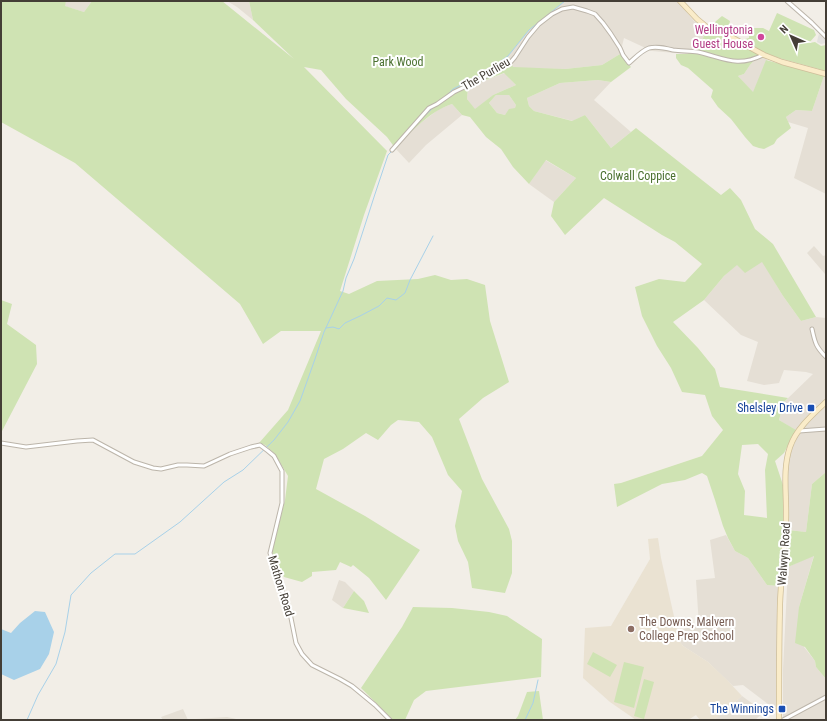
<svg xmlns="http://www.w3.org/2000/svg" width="827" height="721" font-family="'Roboto Condensed',sans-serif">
  <rect width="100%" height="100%" fill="#f2eee7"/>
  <path fill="#e5dfd5" d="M66 1H92L84 12 64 6Z
    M227 1H249L253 20 237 7Z
    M565 1H677L694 21 708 31 704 36 698 48 687 54 652 51 624 38 620 54 602 65 565 69 513 68 508 56 529 30Z
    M759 55 767 59 753 93 738 76 744 74 750 65Z
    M505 73 516 85 493 95 475 110 467 99 468 87Z
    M824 76 826 77V194L794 178 808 128 788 122 786 117 796 110 812 111Z
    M598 80 611 82 594 100 631 132 611 148 585 115 573 121 534 111 529 106 527 98 560 83Z
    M496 95H509L516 105 515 109 505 115 497 113 489 103Z
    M452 104 462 115 426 145 409 163 395 148 417 126 439 109Z
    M545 160 576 178 554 202 529 184Z
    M814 246 823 256 826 255V277L825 274 807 253Z
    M762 261 783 296 801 321 816 317 826 318V472L812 484 806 532 788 530 789 506 787 484 788 464 790 451 800 433 779 420 784 402 813 374 806 372 784 370 779 383 764 385 747 381 758 342 741 335 704 300 724 276 737 264Z
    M726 535 735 551 748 558 767 585 779 586 776 710 743 685 733 686 708 662 683 646 677 638V630L699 626 696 580 715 578 710 540Z
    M814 555 799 607 804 647 815 661 816 667 826 679V720H783V670L788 567Z
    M339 580 345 582 354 591 343 608 332 600Z
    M742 696 764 712 755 720H714Z
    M183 709 188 720H163L161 717Z
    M227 717 241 720H195L196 719Z"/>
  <path fill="#eae2d2" d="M658 538 661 558 677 630V638L683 646 708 662 727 680 742 696 714 720H700L696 715 688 720H636L610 702 583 678 585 628 611 626 650 559 648 539Z"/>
  <path fill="#cfe3b3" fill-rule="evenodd" d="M1 1H66L65 6 84 12 92 1H222L294 59 253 20 249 1H565L529 30 508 56 513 67 565 69 602 65 620 54 631 67 611 82 598 80 560 83 527 98 529 106 534 111 572 121 585 115 611 148 636 128 721 195 730 188 741 200 755 229 773 244 816 317 801 321 783 296 762 262 745 273 737 265 724 276 704 300 673 322 698 348 715 369 720 387 788 398 784 402 779 420 796 430 784 453 775 461 784 488 782 556 779 586 767 585 748 558 735 551 728 538 723 526 715 500 707 476 702 473 685 480 662 484 617 507 614 484 621 483 702 456 723 430 712 416 705 395 682 392 671 368 657 346 642 316 635 287 659 279 685 282 702 264 675 242 662 235 604 198 565 235 551 216 554 202 576 178 546 160 529 184 513 167 501 149 486 137 470 117 462 115 452 104C430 111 411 132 395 148L387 137 346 99 321 70 304 67 387 151 364 215 340 291 349 294 377 281 418 279 435 275 451 280 467 279 485 285 490 321 509 382 483 398 459 419 482 479 509 529 512 541V573L505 593 472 588 468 562 458 541 455 526 462 491 448 475 432 437 419 422 398 420 391 425 378 440 366 433 343 449 324 459 316 489 365 516 420 550 386 600 369 578 353 565 351 567 340 562 336 570 312 572V576L302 582 284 577 272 552 285 500 288 476 275 454 265 445 259 443 288 410 321 331H281L263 344 240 304 75 163 1 122ZM504 73 516 85 493 95 475 109 467 99 468 87ZM496 95H509L516 105 515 108 509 109 505 115 497 113 489 103ZM758 444 768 454 765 470 767 518 744 515 745 491 738 474 742 445Z
    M777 13 814 30 816 35 809 43 815 42 821 46 826 45V71L779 58 768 54 759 55 750 65 744 74 738 76 753 92 766 60 824 76 812 111 796 110 786 117 791 128 777 139 774 144 764 149 759 148 753 146 745 137 731 119 718 107 711 97 713 90 688 68 681 65 676 58V54H687L698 48 704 36 715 22 722 16 730 21 728 31 741 40 749 38V28H763L769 31Z
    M1 300 12 304 7 324 36 345 37 364 1 433Z
    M826 472V679L816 667 815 661 805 647 795 643 799 607 814 556 788 567V530L806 532 812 484Z
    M354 591 364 601 369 613 343 608Z
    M413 607 452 608 489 612 507 616 542 639 541 677 426 691 414 700 405 720H393L361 688 402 627Z
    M593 652 617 665 610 677 587 664Z
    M624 662 644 667 634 708 614 702Z
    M644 679 654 682 644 719 634 716Z
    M539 691 543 720H515L518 716 527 692Z"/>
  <path fill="#e3e1de" d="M819 34 826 40V43L821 44 817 42 818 37Z"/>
  <path fill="#a8d1e9" d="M35 611 45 612 54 632 49 654 40 669 14 680 1 674V629L11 633 20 623Z"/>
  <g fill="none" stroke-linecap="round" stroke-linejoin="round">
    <path stroke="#a8d1e9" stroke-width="1" d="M445 97 453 89 479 76 508 56 529 30 565 1
      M421 119 434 107
      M326 328 333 327 339 329 345 323 360 316 379 306 387 298 396 300 405 293 410 280 433 236
      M27 720 38 695 56 664 65 632 71 595 91 573 115 554H135L180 522 224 482 243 470 274 440 288 422 300 401 315 359 324 332 343 291 346 278 354 259 375 194 388 155 392 151
      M525 720 533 703 538 680"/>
    <g stroke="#bcb5aa" stroke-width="5">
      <path id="minor" d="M787 1 812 23 826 37
        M392 150 429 108 437 104 454 92 481 79 509 64 515 57 528 37 539 24 552 14 562 9 573 7 587 11 595 14 603 23 611 34 620 48 623 55 629 63C635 58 641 51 649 48 657 46 665 48 673 50 681 51 690 51 698 52 724 58 737 68 763 55
        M812 329C815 343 816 347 826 357
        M799 431 826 429
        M1 443 26 447 77 441 93 440 134 462 153 468 161 469 178 465H187L204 466 230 454 251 447 260 445 268 451 274 456 282 471V503L270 553 282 590 289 608 296 643 302 654 312 665 340 679 352 686 375 705 390 720
        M783 720 826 697"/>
    </g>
    <g stroke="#cebe9a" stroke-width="6">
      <path id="secondary" d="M680 1 697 19 708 28 722 32 764 55 782 62 826 74
        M779 720C779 682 779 643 780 604 781 576 785 548 786 520 787 496 782 470 790 447 796 429 812 415 826 402"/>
    </g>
    <use href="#minor" stroke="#fff" stroke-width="3"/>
    <use href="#secondary" stroke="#faecc9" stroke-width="4.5"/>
  </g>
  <circle fill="#d1479c" stroke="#fff" stroke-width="1.5" cx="761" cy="37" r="4"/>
  <g fill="#1a4fb4" stroke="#fff" stroke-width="1.5">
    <rect x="807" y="404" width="8" height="8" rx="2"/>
    <rect x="778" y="705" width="8" height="8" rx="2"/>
  </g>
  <circle fill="#8d6e63" stroke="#fff" stroke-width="1.5" cx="631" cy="629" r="4"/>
  <g text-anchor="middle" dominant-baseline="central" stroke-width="4" stroke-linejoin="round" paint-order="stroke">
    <g font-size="12" fill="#b23c85" stroke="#fff" text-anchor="end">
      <text x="753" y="30">Wellingtonia<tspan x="753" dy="14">Guest House</tspan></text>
    </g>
    <g font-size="12" fill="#4a702f" stroke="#fff">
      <text x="398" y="62">Park Wood</text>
      <text x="638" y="176">Colwall Coppice</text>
    </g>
    <g font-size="12" fill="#443e36" stroke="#fff">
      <text transform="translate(486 74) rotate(-30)">The Purlieu</text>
      <text transform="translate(784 554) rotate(-86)">Walwyn Road</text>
      <text transform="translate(281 586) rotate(73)">Mathon Road</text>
    </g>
    <g font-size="12" fill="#164399" stroke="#fff" text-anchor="end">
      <text x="803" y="408">Shelsley Drive</text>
      <text x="774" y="709">The Winnings</text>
    </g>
    <g font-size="12" fill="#785e54" stroke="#fff" text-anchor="start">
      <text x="639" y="622">The Downs, Malvern<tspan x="639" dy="14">College Prep School</tspan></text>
    </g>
  </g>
  <rect width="827" height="721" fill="none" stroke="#443e36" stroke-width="4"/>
  <g transform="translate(791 36) rotate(315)" stroke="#ffffff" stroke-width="3" paint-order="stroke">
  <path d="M0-3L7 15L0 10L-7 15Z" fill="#443e36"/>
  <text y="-6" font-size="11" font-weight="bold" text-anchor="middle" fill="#443e36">N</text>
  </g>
</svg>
